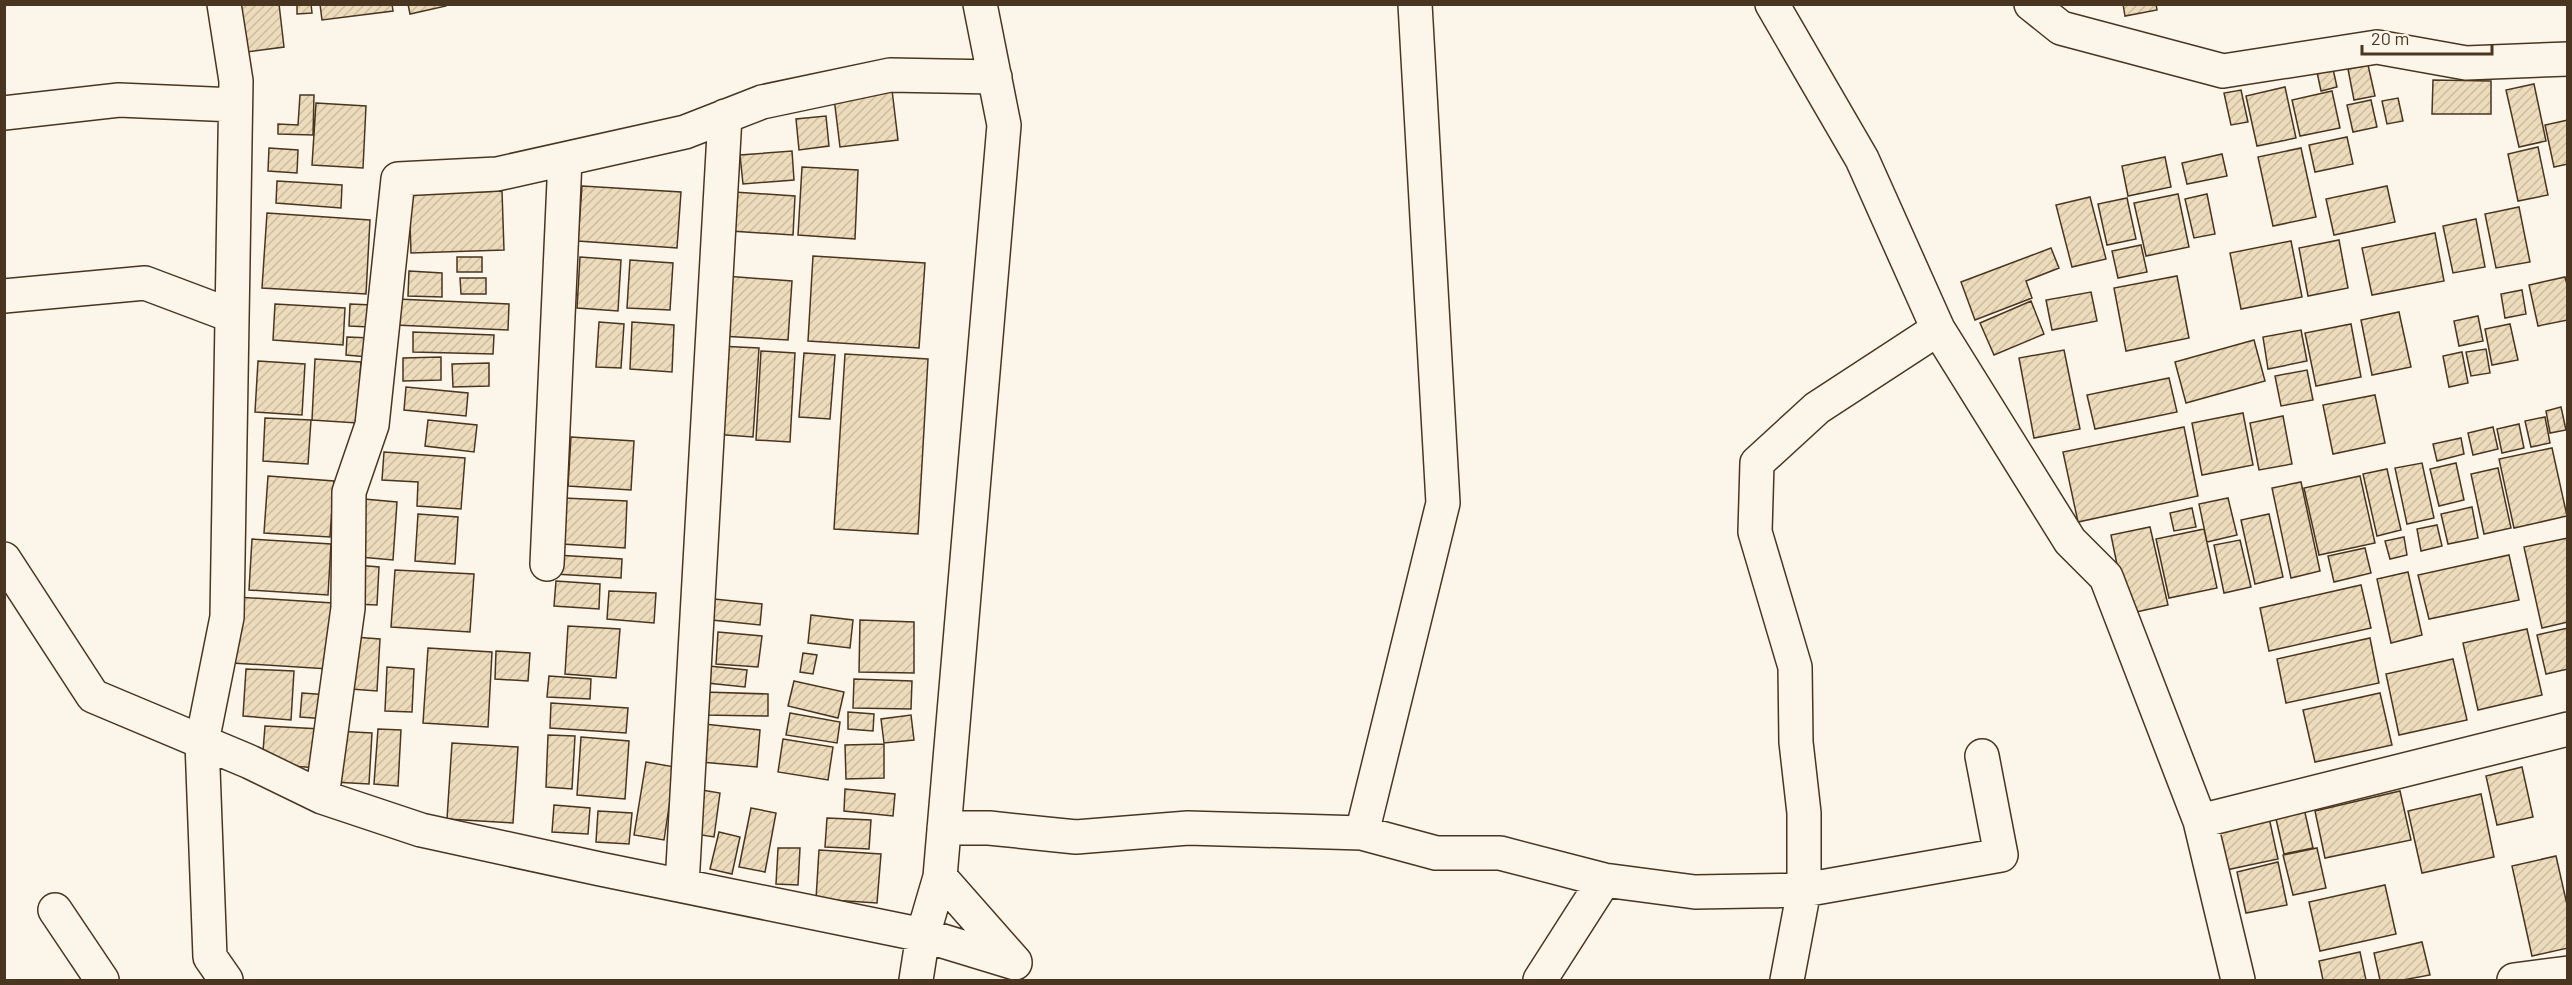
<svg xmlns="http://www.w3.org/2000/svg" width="2572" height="985" font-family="Barlow,sans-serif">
  <defs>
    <pattern id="building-hatch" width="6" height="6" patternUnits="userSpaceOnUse" patternTransform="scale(1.5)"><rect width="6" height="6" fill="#ecdcbc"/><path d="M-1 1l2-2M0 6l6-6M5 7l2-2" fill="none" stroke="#ccbda1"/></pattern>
  </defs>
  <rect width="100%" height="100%" fill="#fbf6e9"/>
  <path fill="url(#building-hatch)" stroke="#4a3520" stroke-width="1.5" d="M235 4H279L284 47 240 53Z
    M297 4H311L312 13 297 14Z
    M320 4H392L393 11 322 20Z
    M408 4H446V6L410 14Z
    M2123 4H2156L2157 10 2125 16Z
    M2368 65 2375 96 2354 100 2348 69Z
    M2333 69 2337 87 2321 91 2317 72Z
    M2433 80 2491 81V114H2432Z
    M2534 84 2546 141 2519 147 2506 90Z
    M2285 87 2296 138 2257 146 2246 96Z
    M892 90 898 140 840 147 834 98Z
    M2241 90 2248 122 2231 125 2224 93Z
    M2332 91 2340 128 2300 136 2292 100Z
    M300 95H314L313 135 278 134V124L298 125Z
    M2398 98 2403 121 2387 124 2382 101Z
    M2371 100 2377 127 2353 132 2347 105Z
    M316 103 366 106 363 168 312 165Z
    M826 116 829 146 799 150 796 119Z
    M2568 120V164L2554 167 2545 125Z
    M2347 137 2353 164 2315 172 2309 145Z
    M2538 147 2548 195 2518 201 2508 154Z
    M269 148 298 150 297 173 268 171Z
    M2301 148 2316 217 2273 226 2258 157Z
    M792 151 794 180 743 184 740 155Z
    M2222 154 2227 176 2187 184 2182 163Z
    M2165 157 2171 187 2128 196 2122 166Z
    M802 167 858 170 855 239 798 235Z
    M277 181 342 185 341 208 276 203Z
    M582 186 681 192 677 248 578 241Z
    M2387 186 2395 222 2334 235 2326 199Z
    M502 191 504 250 411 253 409 194Z
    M734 192 795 196 793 235 731 231Z
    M2178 194 2189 247 2146 256 2134 203Z
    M2207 194 2215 234 2194 238 2185 199Z
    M2090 197 2106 259 2072 267 2056 205Z
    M2127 198 2136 239 2107 245 2098 204Z
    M2519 207 2530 262 2496 268 2485 214Z
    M267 213 370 220 366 294 262 288Z
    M2476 219 2485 267 2453 273 2443 226Z
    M2435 233 2444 281 2372 295 2362 248Z
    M2339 240 2348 288 2308 296 2299 248Z
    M2291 241 2302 297 2241 309 2230 253Z
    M2141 245 2147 272 2118 278 2112 251Z
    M2051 248 2059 268 2026 281 2032 298 1975 320 1961 282Z
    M813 256 925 263 919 348 808 341Z
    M457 257H482V272H457Z
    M580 257 621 260 618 311 577 308Z
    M630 260 673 263 670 310 627 308Z
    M409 271 442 273V297L408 296Z
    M725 276 792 281 788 340 721 336Z
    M2177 276 2189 338 2126 351 2114 288Z
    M2565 277 2568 288V320L2538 326 2529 285Z
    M460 278H486V294H461Z
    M2522 290 2526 314 2505 318 2501 294Z
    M2091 292 2097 321 2052 330 2046 300Z
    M397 299 509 304 508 330 395 325Z
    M2031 301 2044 334 1994 355 1980 323Z
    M275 304 345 308 343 345 273 340Z
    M350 304 372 305 370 327 349 326Z
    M2399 312 2411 367 2372 375 2361 320Z
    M2478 316 2483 341 2459 346 2454 321Z
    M599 322 624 324 621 368 596 367Z
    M632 322 674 325 672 372 630 369Z
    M2351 324 2361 377 2316 386 2305 333Z
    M2510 324 2518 360 2492 365 2485 329Z
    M2301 330 2307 361 2268 369 2263 337Z
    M413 332 494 335 493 354 413 352Z
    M347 337 371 338 369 357 346 355Z
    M2254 340 2265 381 2186 403 2175 362Z
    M718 346 759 348 753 437 713 434Z
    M2486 349 2490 373 2471 376 2466 352Z
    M2064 350 2080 429 2034 438 2019 358Z
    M761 351 795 353 790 442 756 440Z
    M2462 352 2468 383 2449 387 2443 356Z
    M804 353 835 355 830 419 799 417Z
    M845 354 928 359 918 534 834 529Z
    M441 357V380L403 381V358Z
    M315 359 361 362 357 423 312 420Z
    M258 361 305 364 302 415 255 412Z
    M489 363V386L453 387 452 364Z
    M2307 370 2313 400 2281 406 2275 376Z
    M2169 378 2177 412 2095 429 2087 395Z
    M406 387 468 393 466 416 404 410Z
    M2375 395 2385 443 2333 454 2323 405Z
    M2561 407 2566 430 2550 433 2546 411Z
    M2243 413 2253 465 2202 475 2192 423Z
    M2283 416 2292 464 2259 470 2250 423Z
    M2545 417 2550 443 2531 447 2525 421Z
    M265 418 311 420 308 464 263 461Z
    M428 420 477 425 474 452 425 446Z
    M2519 424 2524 448 2502 453 2497 429Z
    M2184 427 2198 496 2078 522 2063 452Z
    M2493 427 2498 449 2473 455 2468 433Z
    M571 437 634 441 631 490 568 486Z
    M2461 438 2464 454 2437 461 2433 444Z
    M2552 448 2567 516 2514 528 2499 459Z
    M384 452 465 458 461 509 417 506 418 482 382 480Z
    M2422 463 2434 518 2407 524 2395 468Z
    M2456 463 2464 500 2439 506 2430 469Z
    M2498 468 2511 528 2484 534 2471 474Z
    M2387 469 2401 530 2377 536 2363 474Z
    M268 476 334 481 330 537 264 533Z
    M2360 476 2375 543 2319 555 2304 488Z
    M2301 482 2320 571 2291 578 2272 488Z
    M564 498 627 501 625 548 562 544Z
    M2228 498 2237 535 2207 542 2199 504Z
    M364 499 397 502 393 560 360 557Z
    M2472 507 2478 538 2448 544 2441 514Z
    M2192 508 2196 527 2174 531 2170 513Z
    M418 514 458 517 455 564 415 561Z
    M2269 514 2283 577 2255 584 2241 520Z
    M2437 525 2442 546 2421 551 2417 529Z
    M2150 527 2168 605 2127 614 2111 535Z
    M2204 529 2217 588 2169 598 2156 539Z
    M2404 537 2407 555 2390 559 2385 541Z
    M2568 538V622L2542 628 2524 547Z
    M252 539 331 544 328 595 249 590Z
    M2240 540 2251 587 2224 593 2214 545Z
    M2365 548 2371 573 2334 582 2328 556Z
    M556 555 622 559 621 578 555 574Z
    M2509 555 2519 600 2429 619 2418 575Z
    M356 565 379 567 377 605 353 604Z
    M395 570 474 574 470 632 391 627Z
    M2408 572 2422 635 2391 643 2377 579Z
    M556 581 600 584 599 609 554 606Z
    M2361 585 2371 628 2269 651 2260 608Z
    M609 591 656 593 654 623 607 619Z
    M236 597 333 603 329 669 232 663Z
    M714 599 762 604 760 625 712 620Z
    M811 615 853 620 850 648 808 643Z
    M860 620 914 622V673L859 672Z
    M568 626 620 629 616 678 565 674Z
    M2568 628V669L2546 674 2537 635Z
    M2527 629 2542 695 2478 710 2463 643Z
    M718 632 762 636 758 667 716 664Z
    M354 637 380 639 377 691 351 689Z
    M2370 638 2379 683 2286 703 2277 659Z
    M428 648 492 652 488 727 423 723Z
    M496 651 530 653 528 681 495 679Z
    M803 653 817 655 813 674 800 672Z
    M2453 659 2467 720 2399 735 2386 674Z
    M709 666 747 670 745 687 707 683Z
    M387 667 414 669 412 712 385 711Z
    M246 669 294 671 291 720 243 716Z
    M549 676 591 679 590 699 547 697Z
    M854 679 912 681 911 709 853 708Z
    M794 681 844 692 838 718 788 706Z
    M704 692 768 694V716L704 715Z
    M302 693 329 695 327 719 300 717Z
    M2380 693 2392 745 2315 762 2303 710Z
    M551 703 628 708 626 733 550 728Z
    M848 712 874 714 873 731 848 729Z
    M790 713 840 722 837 743 786 735Z
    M911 715 914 740 884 743 881 719Z
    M704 724 760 730 757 767 701 762Z
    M265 726 321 729 319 768 262 764Z
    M378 729 401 730 398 786 374 784Z
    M336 731 372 733 369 784 333 782Z
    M548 735 575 736 572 789 546 787Z
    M581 737 629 741 625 799 577 795Z
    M783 739 833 747 828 780 778 772Z
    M452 743 518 747 513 823 447 819Z
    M884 744V778L846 779 845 745Z
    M646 762 675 767 664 840 634 835Z
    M2522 767 2533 817 2497 825 2486 776Z
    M845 789 895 794 893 816 844 811Z
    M702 790 720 793 714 837 695 834Z
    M2400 791 2411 840 2325 858 2315 811Z
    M2481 794 2494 857 2422 873 2408 811Z
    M2303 804 2313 848 2284 854 2274 810Z
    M554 805 590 808 588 834 552 832Z
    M751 808 776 813 765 872 739 867Z
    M598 811 632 813 629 844 596 842Z
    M2268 813 2278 859 2226 870 2216 825Z
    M827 818 871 820 869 849 825 847Z
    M719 832 740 837 732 874 710 869Z
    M778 848H800L798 885 776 884Z
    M2317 848 2326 888 2293 895 2283 855Z
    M819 850 881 854 877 903 816 899Z
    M2556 856 2568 909V948L2532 956 2512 866Z
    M2278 862 2287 905 2246 913 2237 872Z
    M2385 885 2396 934 2320 951 2309 902Z
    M2422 942 2430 975 2403 980H2380L2374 953Z
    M2360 952 2366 980H2323L2319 961Z"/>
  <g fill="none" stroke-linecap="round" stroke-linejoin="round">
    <g stroke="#4a3520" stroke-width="36">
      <path id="street" d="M224 4 236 81 227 617 202 742 210 957 226 980
        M980 4 1004 125 940 877 1015 962
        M1772 4 1862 159 1938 329
        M2031 4 2061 28 2223 71 2377 47 2466 63 2568 59
        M4 113 119 100 235 105
        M4 296 145 283 230 315
        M4 559 93 696 250 762 322 797 421 830 600 869 923 935 1015 963
        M547 564 565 159
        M322 797 348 608 349 492 372 425 398 179 497 174 685 132 762 102 890 75 995 77
        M2200 821 2568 729
        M944 828H989L1076 837 1188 828 1362 833 1443 503 1415 4
        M1362 833 1436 853H1500L1604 880 1695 892 1804 890V813L1796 742 1795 667 1755 532 1757 463 1817 408 1938 329 2070 541 2106 577 2200 821 2238 980
        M682 885 725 116
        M55 910 102 980
        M916 980 923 935 940 877
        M1540 980 1604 880
        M1787 980 1804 890 2001 855 1982 756
        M2514 980 2568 973"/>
    </g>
    <use href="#street" stroke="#fbf6e9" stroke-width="33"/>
  </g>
  <rect width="2572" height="985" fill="none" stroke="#4a3520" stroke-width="12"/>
  <path d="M2362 45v9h130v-9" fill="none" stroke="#4a3520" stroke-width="3"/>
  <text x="2371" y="45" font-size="18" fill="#4a3520" stroke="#fbf6e9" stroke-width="4.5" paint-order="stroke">20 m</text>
</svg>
